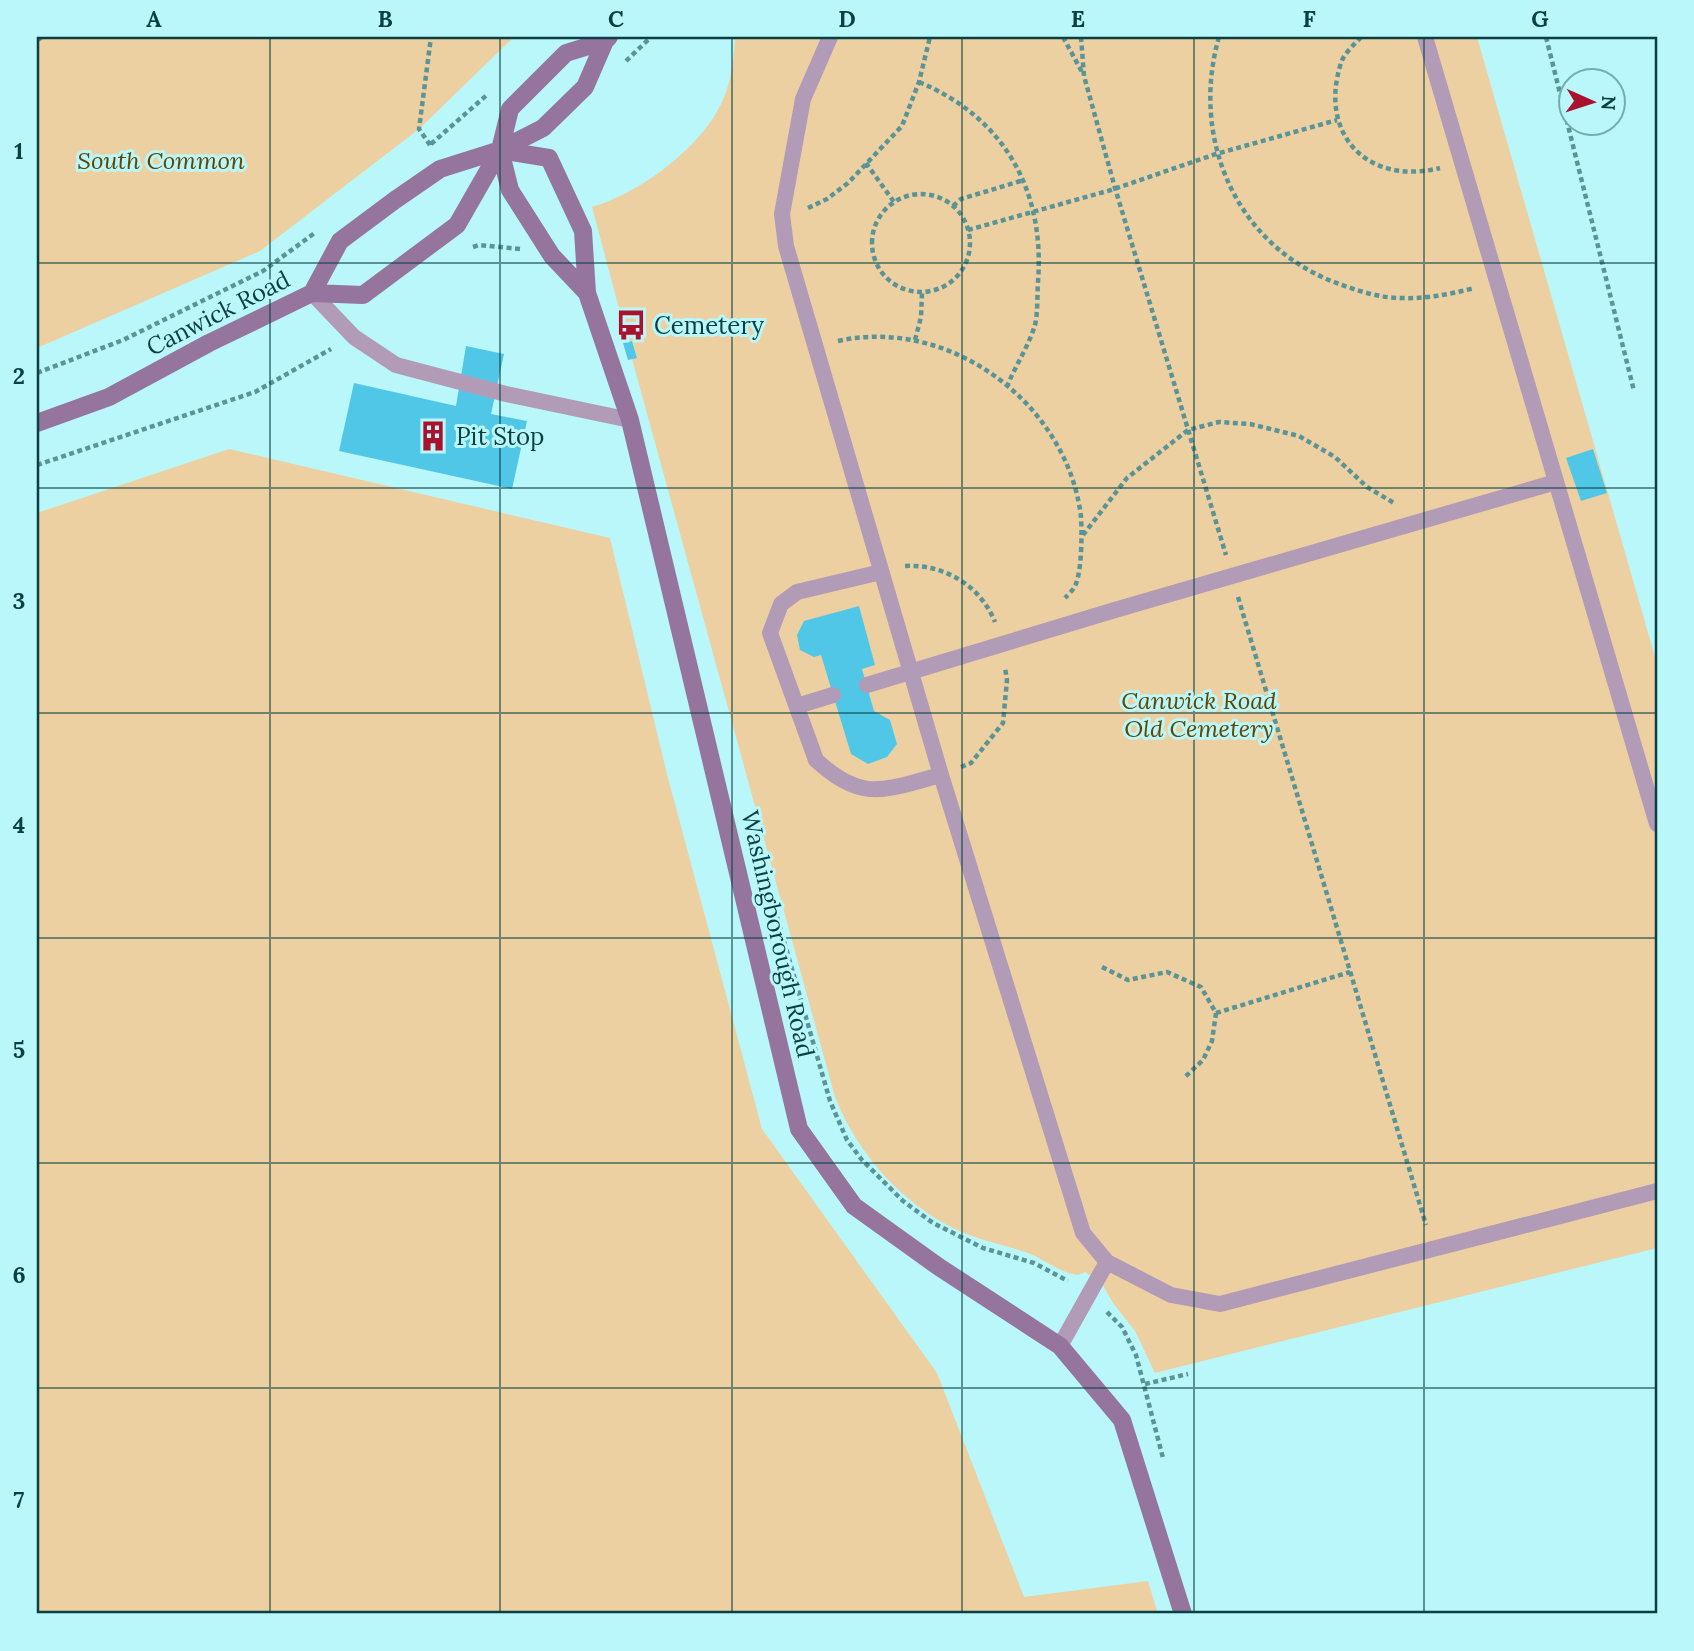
<svg xmlns="http://www.w3.org/2000/svg" width="1694" height="1651" font-family="Lora,serif">
  <rect width="100%" height="100%" fill="#b9f7fa"/>
  <path fill="#ecd0a1" d="M37 37H514L419 129 260 251 37 348Z
    M735 37H1477L1657 664V1248L1155 1373 1135 1331 1113 1303 1101 1282 1085 1272 1078 1275C1059 1273 1043 1258 1025 1252 1005 1245 983 1241 964 1233 905 1208 858 1155 835 1097L632 359 637 357 632 341 628 342 592 207C637 194 690 155 715 115 730 92 734 63 735 37Z
    M229 449 610 538 667 774 762 1129 937 1373 1024 1597 1148 1581 1158 1614H37V513Z"/>
  <path fill="#51c7e8" d="M632 341 637 358 628 360 623 343Z
    M466 346 504 354 491 414 527 421 512 489 339 451 354 383 456 406Z
    M1593 449 1607 493 1581 501 1566 458Z
    M859 606 875 665 862 669 874 711 890 720 897 744 887 757 868 764 851 754 821 655 814 657 800 650 797 635 804 621Z"/>
  <g fill="none" stroke-linecap="round" stroke-linejoin="round">
    <path stroke="#5b9497" stroke-width="4.5" stroke-dasharray="5 3.5" stroke-linecap="butt" d="M1063 37 1082 72
      M1081 37 1084 76 1115 188 1226 555
      M1219 37C1190 137 1235 244 1334 282 1355 290 1379 298 1401 298 1427 299 1450 294 1475 288
      M1361 37C1355 44 1344 53 1341 63 1318 134 1367 186 1440 168
      M1546 37 1634 391
      M37 40 43 37
      M626 61 651 37
      M919 82C1005 118 1045 191 1038 282 1037 296 1038 312 1035 325 1029 345 1016 365 1008 384
      M431 144 488 94
      M430 145 419 129 431 37
      M866 163 894 202
      M872 243a49 49 0 1 1 98 0a49 49 0 1 1-98 0Z
      M953 206 961 199 1024 180
      M808 208 827 199 848 183 902 126 919 82 930 37
      M968 230 1111 190 1216 154 1337 120
      M473 247 479 245 520 249
      M915 340 921 317 922 293
      M838 341C951 316 1068 405 1081 517 1082 533 1082 572 1075 586 1073 590 1068 595 1065 598
      M37 373 123 340 263 271 316 232
      M37 465 255 392 331 349
      M1083 535 1127 478 1188 430 1219 422 1250 424 1299 436 1335 457 1367 487 1394 503
      M905 566C944 564 980 585 995 622
      M1238 597 1426 1225
      M961 767 971 763 1003 723 1007 680 1005 668
      M777 917 830 1101 847 1140 862 1160 903 1201 933 1223 983 1248 1034 1263 1068 1281
      M1102 967 1128 980 1167 972 1201 987 1216 1013 1212 1041 1203 1060 1185 1077
      M1216 1013 1350 972
      M1107 1312 1122 1327 1136 1355 1163 1458
      M1145 1384 1188 1374"/>
    <path stroke="#b19bb7" stroke-width="16" d="M830 37 803 99 782 214 786 246 941 775 1083 1233 1107 1262 1060 1346
      M1425 37 1657 824
      M312 293 354 337 396 365 506 394 630 420
      M881 572 797 592 781 604 770 633 816 760C863 804 886 789 941 775
      M867 685 1115 610 1556 482
      M797 706 833 695
      M1107 1262 1171 1295 1220 1304 1657 1191"/>
    <path stroke="#95759d" stroke-width="18" d="M500 150 510 190 552 256 587 293 630 420 799 1129 854 1206 939 1267 1060 1346 1122 1420 1183 1614
      M500 150 549 158 583 231 587 293
      M312 293 363 295 457 225 500 150 510 109 566 53 605 41
      M37 423 109 397 209 343 312 293 340 241 395 200 440 169 500 150 543 128 585 87 605 41 609 37"/>
  </g>
  <path fill="none" stroke="#0b3f42" stroke-width="2" stroke-opacity="0.55" d="M270 37V1614M500 37V1614M732 37V1614M962 37V1614M1194 37V1614M1424 37V1614M37 263H1657M37 488H1657M37 713H1657M37 938H1657M37 1163H1657M37 1388H1657"/>
  <defs>
    <g id="bus-bare" transform="scale(2.415)"><path d="M-5-6H5V4H4V6H2V4H-2V6H-4V4H-5ZM-3.5-4V0h7V-4ZM-3.5 1.2v1.5H-2V1.2ZM2 1.2v1.5H3.5V1.2Z" fill="#a9112d" stroke="#b9f7fa" stroke-width="2.5" paint-order="stroke"/></g>
    <g id="building-bare" transform="scale(2.415)"><path d="M-4-6H4V6H1V3H-1V6H-4ZM-2.5-4.3h1.7v1.8h-1.7ZM.8-4.3h1.7v1.8H.8ZM-2.5-1h1.7V.8h-1.7ZM.8-1h1.7V.8H.8Z" fill="#a9112d" stroke="#b9f7fa" stroke-width="2.5" paint-order="stroke"/></g>
  </defs>
  <g fill-rule="evenodd">
    <use href="#bus-bare" x="631" y="325"/>
    <use href="#building-bare" x="433" y="436"/>
  </g>
  <g text-anchor="middle" dominant-baseline="central" stroke-width="6" stroke-linejoin="round" paint-order="stroke">
    <g font-size="24" font-style="italic" fill="#654600" stroke="#b9f7fa">
      <text x="161" y="160">South Common</text>
      <text x="1199" y="700">Canwick Road<tspan x="1199" dy="28">Old Cemetery</tspan></text>
    </g>
    <g font-size="24" fill="#0b3f42" stroke="#b9f7fa">
      <text transform="translate(218 313) rotate(-27)">Canwick Road</text>
      <text transform="translate(778 934) rotate(77)">Washingborough Road</text>
    </g>
    <g font-size="24" fill="#0b3f42" stroke="#b9f7fa" text-anchor="start">
      <text x="654" y="325">Cemetery</text>
      <text x="456" y="436">Pit Stop</text>
    </g>
  </g>
  <rect width="1694" height="1651" fill="none" stroke="#b9f7fa" stroke-width="77"/>
  <g transform="translate(1592 102) rotate(93)"><circle r="33" fill="#b9f7fa" stroke="#73adb0" stroke-width="2"/>
  <path d="M0-5L12 26L0 18L-12 26Z" fill="#a9112d"/>
  <text y="-10" font-size="19" font-weight="bold" text-anchor="middle" fill="#0b3f42">N</text>
  </g>
  <rect x="38" y="38" width="1618" height="1574" fill="none" stroke="#0b3f42" stroke-width="2.5"/>
  <g font-size="23" text-anchor="middle" font-weight="bold" fill="#0b3f42">
    <text x="154" y="27">A</text>
    <text x="385" y="27">B</text>
    <text x="616" y="27">C</text>
    <text x="847" y="27">D</text>
    <text x="1078" y="27">E</text>
    <text x="1309" y="27">F</text>
    <text x="1540" y="27">G</text>
    <text x="19" y="159">1</text>
    <text x="19" y="384">2</text>
    <text x="19" y="609">3</text>
    <text x="19" y="833">4</text>
    <text x="19" y="1058">5</text>
    <text x="19" y="1283">6</text>
    <text x="19" y="1508">7</text>
  </g>
</svg>
